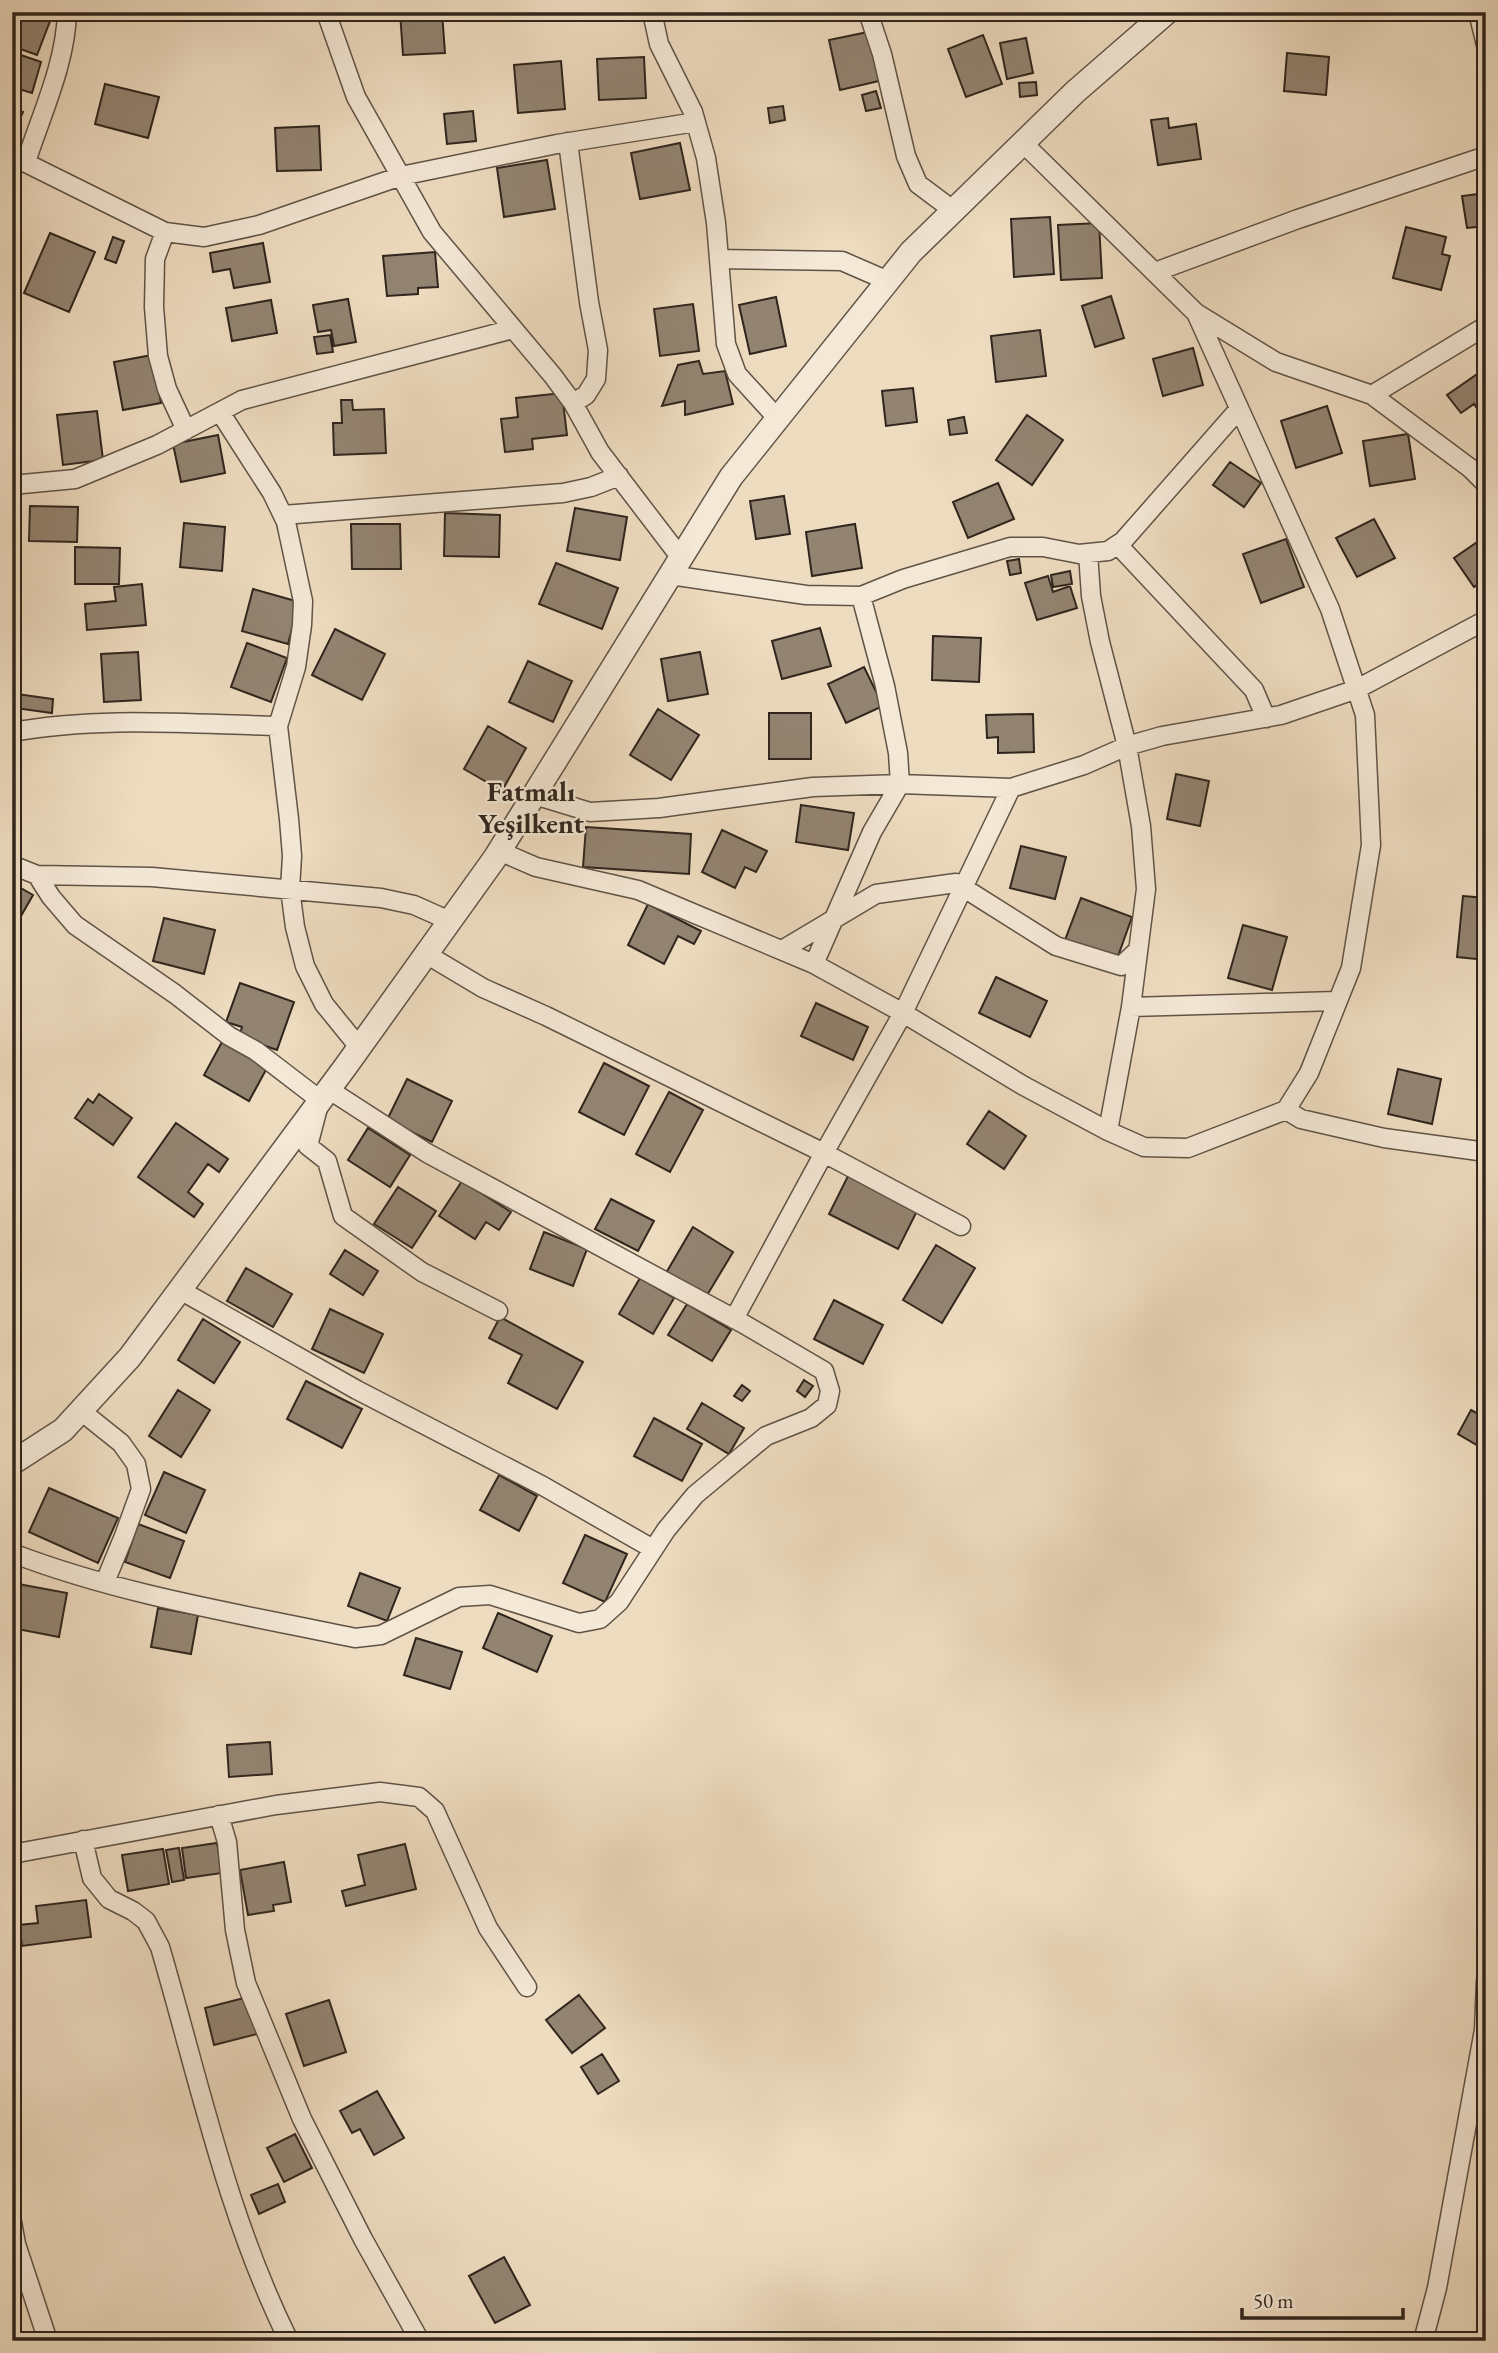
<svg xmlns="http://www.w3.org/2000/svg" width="1498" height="2353" font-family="'EB Garamond',serif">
  <rect width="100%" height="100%" fill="#eedcc0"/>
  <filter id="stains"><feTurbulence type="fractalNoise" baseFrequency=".00286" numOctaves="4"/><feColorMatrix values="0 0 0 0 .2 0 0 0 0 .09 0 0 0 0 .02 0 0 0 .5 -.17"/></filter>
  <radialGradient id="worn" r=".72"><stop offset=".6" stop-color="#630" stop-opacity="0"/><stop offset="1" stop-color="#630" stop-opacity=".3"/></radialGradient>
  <path fill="#938472" stroke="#30251d" stroke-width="2" d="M12 12H42L52 16 37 55 12 46Z
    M400 12H442L445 53 403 55Z
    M868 32 879 81 840 90 829 40Z
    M983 35 1002 84 966 97 948 49Z
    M1026 38 1033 73 1007 79 1000 43Z
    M12 52 41 62 32 93 12 87Z
    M1287 53 1329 57 1326 95 1284 91Z
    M644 57 646 98 599 100 597 59Z
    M561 61 565 109 518 113 514 65Z
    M1036 82 1037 95 1020 97 1019 83Z
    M105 84 159 97 148 138 95 124Z
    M876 91 881 108 866 111 862 95Z
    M783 106 785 120 770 123 768 108Z
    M12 107 23 112 13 134 12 133Z
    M473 111 476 141 447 144 444 114Z
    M1168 118 1169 128 1196 124 1201 159 1158 165 1151 120Z
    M319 126 321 170 277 171 275 128Z
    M680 143 690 190 640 199 631 153Z
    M547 160 555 209 504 217 497 168Z
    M1486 193V226L1467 228 1462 196Z
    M1050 217 1054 274 1014 277 1011 219Z
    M1099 223 1102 278 1061 280 1058 225Z
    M1406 227 1446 237 1442 254 1450 256 1441 290 1393 278Z
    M50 233 95 252 69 312 24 293Z
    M113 237 124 241 116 263 105 259Z
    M263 243 270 282 234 288 230 269 213 272 210 253Z
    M435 252 438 287 418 288V294L387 296 383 256Z
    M1111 296 1124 338 1095 347 1082 306Z
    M776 297 786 346 750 354 739 305Z
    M348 299 356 342 334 346 331 330 318 332 313 305Z
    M271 300 277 333 232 341 226 308Z
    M693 304 699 351 660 356 654 309Z
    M1040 330 1046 376 996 382 991 336Z
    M330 335 333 352 317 354 314 337Z
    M1193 348 1203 385 1163 396 1153 359Z
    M152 355 161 403 123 410 114 362Z
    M699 361 703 374 725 371 733 404 685 415V401L662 406 678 365Z
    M1486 368V415L1483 417 1474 404 1461 413 1447 395Z
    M913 388 917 422 886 426 882 391Z
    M562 393 567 435 532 439 533 449 505 452 501 419 518 417 516 398Z
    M341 400H352L353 410 384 409 386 453 334 455 333 423H342Z
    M1327 406 1342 453 1296 468 1281 421Z
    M97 411 103 460 63 465 57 415Z
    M1027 415 1063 440 1032 485 996 460Z
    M964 417 967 433 950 435 948 420Z
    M1408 434 1415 479 1370 486 1363 441Z
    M218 435 225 473 181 482 173 444Z
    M1230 462 1261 483 1244 507 1213 485Z
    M998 483 1014 519 968 538 953 502Z
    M784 496 790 534 756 539 750 501Z
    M30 506 78 507 77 542 29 541Z
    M575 508 627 517 620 560 567 551Z
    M445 513 500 515 499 557 444 556Z
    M1374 519 1395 558 1357 577 1336 538Z
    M184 523 225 527 222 571 180 567Z
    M351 524H400L401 569H352Z
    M855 524 862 568 812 576 806 532Z
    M1486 536V578L1474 587 1454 558Z
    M1286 539 1304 587 1261 603 1243 554Z
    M75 547 120 548 119 584H75Z
    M1019 559 1021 573 1010 575 1007 561Z
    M556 563 618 588 602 629 539 604Z
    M1070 571 1072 584 1053 587 1051 575Z
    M1048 576 1053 592 1070 586 1077 608 1037 620 1025 583Z
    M142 584 146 625 87 630 85 604 116 601 114 587Z
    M253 589 299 602 288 644 242 631Z
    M820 628 831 666 782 679 772 641Z
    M335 629 385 654 362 700 312 675Z
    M933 636 981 638 979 682 932 680Z
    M247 643 287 658 271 702 231 687Z
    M138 652 141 700 104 702 101 654Z
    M700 652 708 694 668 701 661 659Z
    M12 656 19 657 12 689Z
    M528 661 572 681 553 722 509 702Z
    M864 667 883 706 846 723 828 684Z
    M17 694 53 699 52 713 15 708Z
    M658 709 699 735 671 780 630 755Z
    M769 713H811V759H769Z
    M1033 714 1034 752 998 753V737L987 738 986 715Z
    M488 726 526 748 502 791 464 769Z
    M1176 774 1209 781 1200 826 1167 819Z
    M801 805 854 813 848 850 796 842Z
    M586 827 691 834 689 874 583 867Z
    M722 830 767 851 756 872 745 867 735 888 702 872Z
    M1021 846 1066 857 1055 899 1010 888Z
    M12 883 33 895 17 923 12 921Z
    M1463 896 1486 898V960L1457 957Z
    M1081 898 1132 917 1117 959 1065 940Z
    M648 904 701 931 694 944 678 936 664 964 628 945Z
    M164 918 215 930 204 974 153 961Z
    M1243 925 1287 937 1272 990 1228 978Z
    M996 977 1047 1001 1030 1037 979 1013Z
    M240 983 294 1002 277 1050 239 1037 242 1027 226 1022Z
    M816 1003 868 1027 853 1060 801 1036Z
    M222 1042 267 1068 249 1101 204 1075Z
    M604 1063 649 1086 624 1135 579 1112Z
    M1398 1069 1441 1079 1432 1124 1388 1114Z
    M407 1079 452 1101 432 1142 387 1120Z
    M669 1092 703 1110 670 1172 636 1154Z
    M99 1094 132 1118 113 1145 75 1118 88 1099 93 1103Z
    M989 1111 1026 1136 1004 1169 967 1144Z
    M176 1123 228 1159 219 1172 208 1164 188 1192 203 1204 194 1217 138 1177Z
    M368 1128 410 1155 390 1187 348 1160Z
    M849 1174 918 1209 898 1249 829 1214Z
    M462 1181 511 1212 499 1230 486 1222 475 1239 439 1216Z
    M398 1187 436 1211 412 1248 374 1224Z
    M611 1199 654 1221 638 1251 595 1229Z
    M693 1227 733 1252 706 1297 666 1273Z
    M544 1232 587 1249 573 1286 530 1269Z
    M936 1245 975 1268 942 1323 903 1300Z
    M345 1250 378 1271 363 1295 330 1274Z
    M246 1268 292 1294 273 1327 227 1301Z
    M640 1278 674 1298 653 1334 619 1314Z
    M834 1300 883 1325 863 1364 814 1339Z
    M687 1304 731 1330 712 1361 668 1335Z
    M330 1309 383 1334 364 1373 312 1349Z
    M500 1317 583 1362 557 1409 508 1383 522 1355 489 1338Z
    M203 1319 240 1342 214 1383 178 1360Z
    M804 1380 813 1386 805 1397 797 1391Z
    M306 1381 362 1409 342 1448 287 1419Z
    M742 1385 750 1391 742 1401 734 1396Z
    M178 1390 210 1410 181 1457 149 1436Z
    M702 1403 744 1428 729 1454 687 1429Z
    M1471 1410 1486 1418V1440L1482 1448 1458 1434Z
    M654 1418 702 1444 682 1481 634 1456Z
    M164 1472 205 1490 186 1533 145 1515Z
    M499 1475 537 1496 519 1531 480 1510Z
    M49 1488 118 1518 98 1563 29 1532Z
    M138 1524 184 1541 170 1578 125 1562Z
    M585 1535 627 1554 605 1602 563 1583Z
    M360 1573 400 1588 387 1621 348 1606Z
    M13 1583 67 1593 59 1637 12 1628Z
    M158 1608 198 1615 191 1654 151 1647Z
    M498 1613 552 1636 537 1672 483 1648Z
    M416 1638 462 1652 450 1689 404 1675Z
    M12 1710H18L20 1733 12 1734Z
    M270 1742 272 1774 229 1777 227 1745Z
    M217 1843 222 1873 186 1878 182 1848Z
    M405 1844 416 1889 346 1906 342 1891 365 1885 358 1855Z
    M179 1848 184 1880 172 1882 166 1850Z
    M163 1849 169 1884 128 1891 122 1855Z
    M284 1862 291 1902 273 1905 274 1911 248 1915 240 1870Z
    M86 1900 91 1937 22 1946 19 1925 38 1923 36 1906Z
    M579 1995 605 2028 572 2053 546 2020Z
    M248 1997 257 2034 214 2045 205 2008Z
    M329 2000 346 2052 304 2066 286 2014Z
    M602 2054 619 2081 598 2094 581 2067Z
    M377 2091 404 2138 374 2155 360 2129 352 2133 340 2111Z
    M295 2134 312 2168 284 2182 267 2148Z
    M278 2184 285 2202 259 2214 251 2195Z
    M504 2257 530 2305 495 2323 469 2276Z"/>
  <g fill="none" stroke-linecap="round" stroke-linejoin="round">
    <g stroke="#605346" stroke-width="21">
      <path id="minor" d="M326 12 356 97 432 232 553 376 573 403 600 452 681 558
        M652 12 659 44 693 112 706 158 716 223 726 344 737 374 778 419
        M868 12 882 54 906 156 918 184 954 211
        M1478 12 1486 45
        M568 142 589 302 598 350 596 379 586 395 573 403
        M1023 143 1196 313 1276 362 1372 395 1470 468 1486 484
        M12 156 165 232 204 237 259 225 401 176 557 144 696 122
        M26 162C41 115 66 63 67 12
        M165 232 155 259 154 307 158 356 167 389 186 430
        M719 259 842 261 888 281
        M1155 272 1298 219 1486 156
        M1372 395 1486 326
        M220 412 272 493 286 522 303 601 302 625 296 667 278 726 289 819 292 856 290 889 295 927 305 966 324 1004 359 1047
        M12 485 75 479 157 445 242 400 513 329
        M283 515 563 493 591 487 619 476
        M1118 545 1254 690 1266 718
        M1088 553 1091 596 1100 642 1127 746 1141 826 1146 889 1131 1007 1108 1131
        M670 575 806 595 861 596 903 579 1010 547H1043L1079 554 1108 551 1123 541 1239 409
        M12 732C100 716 189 724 278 726
        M534 795 590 812 659 808 813 787 900 784 1011 788 1084 765 1127 746 1162 736 1281 715 1357 689 1486 620
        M499 851 536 867 638 890 814 964 903 1013 1024 1086 1108 1131 1144 1147 1188 1148 1286 1110 1309 1073 1351 968 1371 845 1365 715 1330 609 1196 313
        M12 865 37 875 152 877 381 898 414 905 450 921
        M37 875 51 897 75 925 175 994 229 1036 256 1051 320 1100 308 1146 327 1161 343 1216 422 1272 498 1311
        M782 950 876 894 956 883 1056 946 1121 966 1137 951
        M426 954 483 988 546 1016 824 1153 961 1226
        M814 964 872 832 900 784 898 753 885 686 861 596
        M1131 1007 1336 1001
        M1286 1110 1301 1119 1384 1138 1486 1152
        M180 1290 357 1390 543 1486 653 1549
        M734 1319 824 1153 903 1013 1011 788
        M81 1411 121 1443 136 1464 141 1489 124 1536 105 1582
        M12 1553C121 1595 241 1614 355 1638L381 1635 459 1597 490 1595 579 1623 600 1619 619 1602 666 1530 695 1495 766 1436 811 1418 827 1405 830 1391 824 1371 742 1323 427 1153 328 1089
        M219 1815 227 1842 235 1930 246 1983 302 2119 363 2239 420 2341
        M83 1840 92 1878 109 1899 133 1911 146 1921 160 1947C199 2080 227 2216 289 2341
        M12 1854 276 1805 380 1792 419 1797 435 1811 488 1928 527 1987
        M12 2222 16 2244 48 2341
        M1423 2341 1437 2288 1484 2030 1486 1981"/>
    </g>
    <g stroke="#605346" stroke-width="26">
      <path id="tertiary" d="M12 1463 63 1430 130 1357 346 1066 495 858 731 477 911 252 1075 92 1167 12"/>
    </g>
    <use href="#minor" stroke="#f4e8d6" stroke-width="18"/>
    <use href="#tertiary" stroke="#f4e8d6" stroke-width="23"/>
  </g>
  <g text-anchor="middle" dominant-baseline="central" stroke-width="5" stroke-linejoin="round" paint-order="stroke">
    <g font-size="28" font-weight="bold" fill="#30251d" stroke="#f4e8d6">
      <text x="531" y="791">Fatmalı<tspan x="531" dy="32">Yeşilkent</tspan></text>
    </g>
  </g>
  <rect width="1498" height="2353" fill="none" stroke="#eedcc0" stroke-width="42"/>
  <rect x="14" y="14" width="1470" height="2325" fill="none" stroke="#30251d" stroke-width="3.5"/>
  <rect x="21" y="21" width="1456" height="2311" fill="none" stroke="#30251d" stroke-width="2"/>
  <path d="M1242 2308v10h161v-10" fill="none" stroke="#30251d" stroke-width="3.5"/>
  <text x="1253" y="2308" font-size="21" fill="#30251d" stroke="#f4e8d6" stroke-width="5" paint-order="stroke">50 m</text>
  <rect width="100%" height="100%" filter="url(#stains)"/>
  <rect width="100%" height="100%" fill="url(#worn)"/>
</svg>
